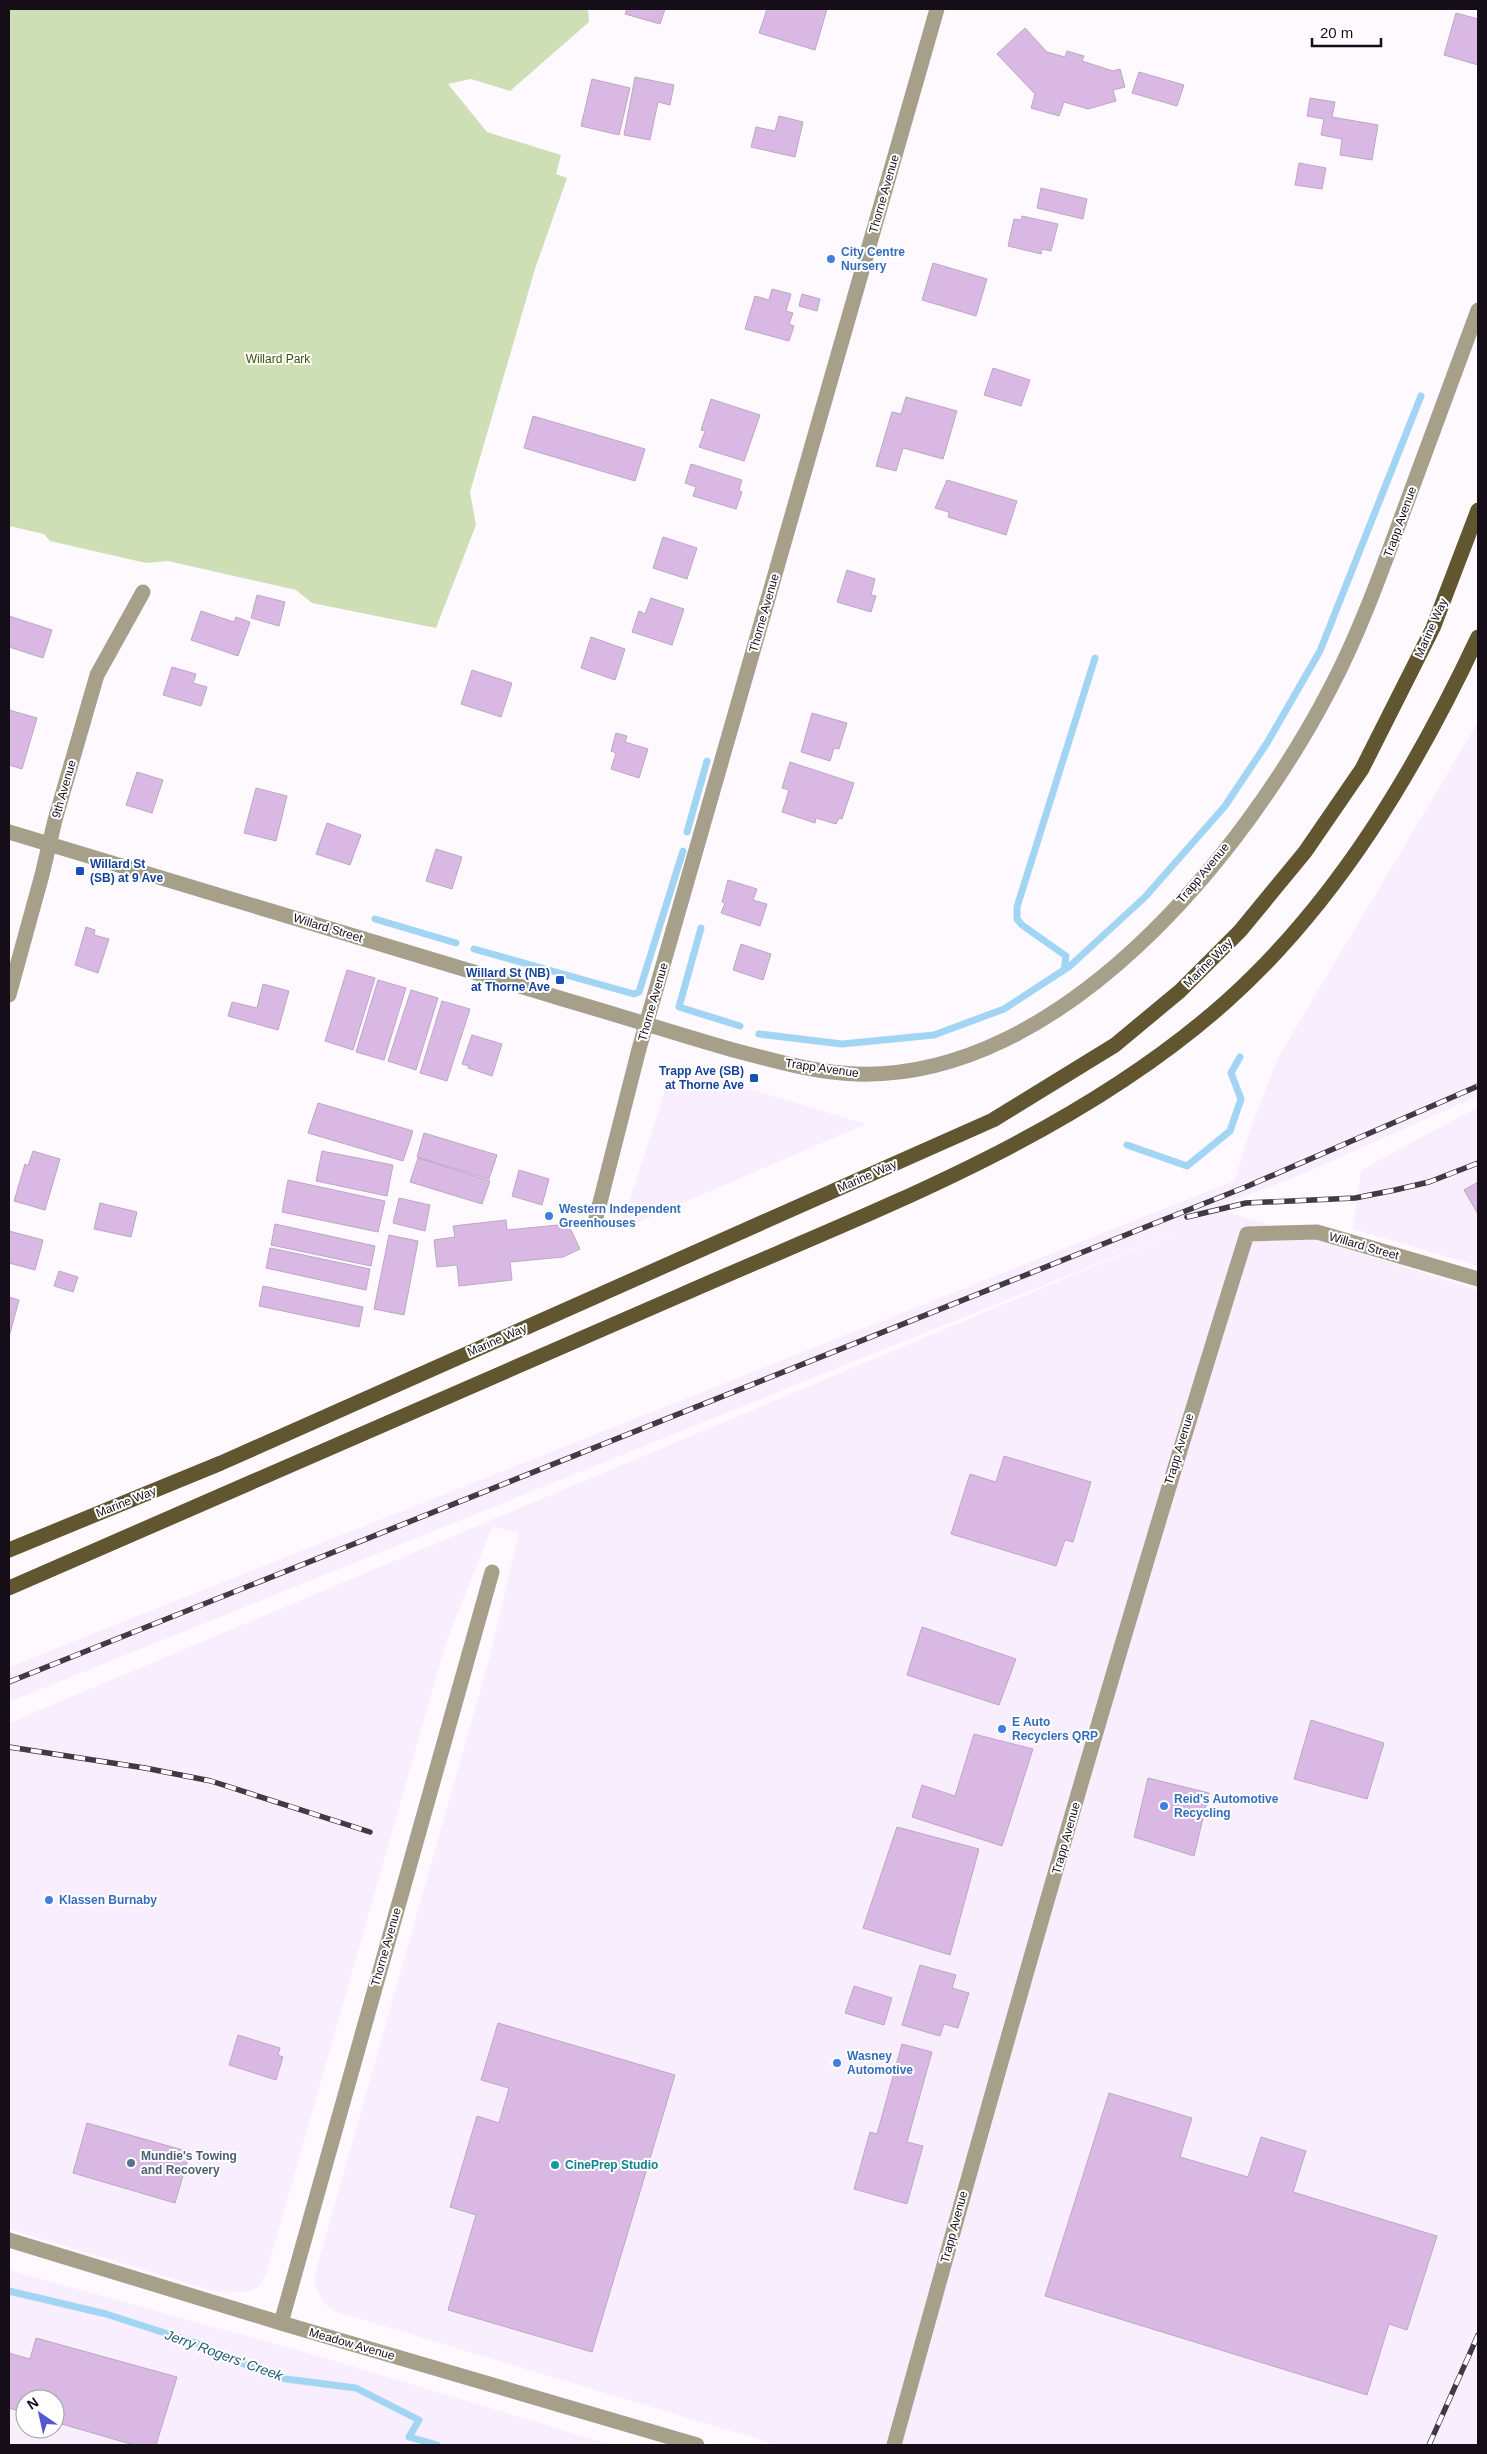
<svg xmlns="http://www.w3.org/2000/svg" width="1487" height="2454" font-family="Helvetica,sans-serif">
  <rect width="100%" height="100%" fill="#fdf9ff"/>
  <path fill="#f9eefd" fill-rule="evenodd" d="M1478 722V1096L1305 1173 1228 1203 1225 1211 1478 1290V2445H777L334 2311 325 2304 316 2288 315 2274 490 1656 519 1532 492 1527 446 1643 267 2271 259 2287 247 2292 213 2291 9 2229V1723L1178 1231 9 1702V1667L1234 1181 1253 1122 1278 1058Z
    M673 1066 866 1124 620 1230Z
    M1478 1107V1266L1353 1229 1361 1170Z
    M9 2270 315 2355 612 2445H9ZM25 2399H55V2429H25Z"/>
  <path fill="#cedfb5" d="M9 9H588L589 22 510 91 471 79 448 84 487 132 561 155 556 174 567 178 535 269 470 492 476 525 436 628 312 603 296 590 168 561 146 563 50 541 44 534 9 526Z"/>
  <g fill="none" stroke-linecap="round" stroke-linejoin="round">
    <path stroke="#a2d5f4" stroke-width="7" d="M687 832 707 761
      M375 919 456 943
      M701 928 679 1007 740 1026
      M474 949 634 994 639 992 683 851
      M1064 970 1066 956 1022 925 1017 919V907L1095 658
      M759 1034 842 1044 934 1035 1004 1009 1070 966 1145 897 1225 806 1267 743 1320 651 1421 396
      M1127 1145 1187 1166 1230 1131 1241 1099 1231 1073 1240 1057
      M9 2291 106 2314 196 2343 225 2357 286 2379 356 2388 419 2420 409 2437 437 2445"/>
  </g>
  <path fill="#d9b9e4" stroke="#bca7c3" d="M627 9H665L660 24 625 14Z
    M767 9H827L815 50 759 33Z
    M1456 13 1478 19V65L1444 55Z
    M1025 28 1047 52 1065 57 1067 51 1084 56 1082 61 1113 71 1120 69 1125 87 1113 90 1116 101 1088 109 1064 102 1059 116 1031 108 1035 94 997 54Z
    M1139 72 1184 85 1177 106 1132 93Z
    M635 77 674 85 670 105 658 102 650 140 624 135Z
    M592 79 630 88 619 135 581 126Z
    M1310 98 1335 102 1332 117 1378 125 1372 160 1340 155 1342 139 1321 135 1324 119 1307 116Z
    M779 116 803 122 795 157 751 147 756 127 775 131Z
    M1299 163 1326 168 1322 189 1295 185Z
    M1041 188 1087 199 1083 219 1037 208Z
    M1022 216 1058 224 1051 251 1042 249 1041 254 1008 246 1014 219 1021 220Z
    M933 263 987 279 976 316 922 300Z
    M772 289 791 294 786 311 793 313 789 324 794 326 789 341 745 329 755 296 769 300Z
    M802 294 820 299 817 311 799 306Z
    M993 368 1030 380 1021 406 984 395Z
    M906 397 957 411 943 459 903 448 896 471 876 466 892 412 901 414Z
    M711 399 760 415 744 461 699 447 705 431 701 430Z
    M533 416 645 449 635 481 524 448Z
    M691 464 742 480 739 490 742 492 736 509 693 496 696 487 685 483Z
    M947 480 1017 501 1006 535 948 517 949 512 935 508Z
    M663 537 697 548 687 579 653 568Z
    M847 570 875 579 871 595 876 596 871 612 837 602Z
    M257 595 285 602 279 626 251 618Z
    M651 598 684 609 672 645 632 632 639 611 645 614Z
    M201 611 234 622 236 617 250 622 238 656 191 640Z
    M9 616 52 630 43 658 9 647Z
    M591 637 625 649 615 680 581 668Z
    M172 667 196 674 193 683 207 687 201 706 163 695Z
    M472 670 512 683 501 717 461 704Z
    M9 710 37 718 22 769 9 765Z
    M812 713 847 723 839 749 834 748 830 761 801 752Z
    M616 733 627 736 625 742 648 749 639 778 611 769 616 753 611 751Z
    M790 762 854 783 842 819 839 818 836 824 816 818 815 823 782 812 789 790 782 788Z
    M137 772 163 780 152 813 126 805Z
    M256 788 287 796 276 841 244 833Z
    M327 823 361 835 350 865 316 854Z
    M436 849 462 857 452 889 426 881Z
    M728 880 757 889 753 900 767 904 760 926 721 913 725 903 722 902Z
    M86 927 95 930 94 935 109 939 98 973 75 965Z
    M741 944 771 954 763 980 733 970Z
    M347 970 375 978 353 1050 325 1041Z
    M378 980 406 988 384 1060 356 1052Z
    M263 984 289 991 278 1030 228 1016 232 1002 257 1008Z
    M411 990 438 998 416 1070 388 1061Z
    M442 1001 470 1009 447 1081 420 1073Z
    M472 1035 502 1044 492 1076 468 1068 469 1066 462 1064Z
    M318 1103 413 1131 403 1161 308 1133Z
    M424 1133 497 1155 489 1179 417 1157Z
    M33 1151 60 1159 45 1210 14 1201 25 1164 28 1166Z
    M322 1151 393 1165 387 1196 316 1181Z
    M418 1158 490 1181 482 1204 410 1182Z
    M519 1170 549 1179 542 1205 512 1196Z
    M288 1180 385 1201 378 1232 282 1212Z
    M1478 1182V1214L1464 1190Z
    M399 1198 430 1205 425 1231 393 1223Z
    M100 1203 137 1212 131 1237 94 1229Z
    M506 1220 507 1230 568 1224 580 1249 563 1257 510 1262 512 1280 459 1286 457 1265 437 1267 434 1240 455 1237 453 1226Z
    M275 1224 375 1246 371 1266 271 1245Z
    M9 1231 43 1240 35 1270 9 1263Z
    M389 1235 418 1241 404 1315 374 1309Z
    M270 1248 370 1269 366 1290 266 1268Z
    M59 1271 78 1277 73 1292 54 1286Z
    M263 1286 363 1307 359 1327 259 1306Z
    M9 1297 19 1300 9 1337Z
    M1004 1456 1091 1482 1073 1542 1065 1540 1056 1566 951 1534 970 1474 996 1482Z
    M922 1627 1016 1659 999 1705 907 1675Z
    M1311 1720 1384 1743 1367 1799 1294 1779Z
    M974 1734 1033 1749 1002 1846 912 1817 922 1785 955 1796Z
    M1148 1778 1209 1793 1194 1856 1134 1837Z
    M897 1827 979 1849 950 1955 863 1928Z
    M920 1965 956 1975 952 1988 969 1993 958 2028 944 2024 940 2036 902 2025Z
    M854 1986 892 1998 884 2025 845 2013Z
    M498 2023 675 2075 592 2352 448 2310 476 2215 450 2207 477 2116 499 2123 509 2088 481 2080Z
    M238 2035 280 2048 278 2055 283 2057 276 2080 229 2065Z
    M902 2044 932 2052 907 2142 923 2146 907 2204 854 2189 870 2132 877 2134Z
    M1109 2093 1192 2118 1180 2157 1248 2177 1261 2137 1306 2151 1293 2192 1437 2236 1407 2330 1389 2324 1367 2395 1045 2296Z
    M87 2123 190 2152 175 2203 73 2173Z
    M36 2338 177 2377 156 2445H134L55 2422V2399H25V2413L9 2408V2353L30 2359Z"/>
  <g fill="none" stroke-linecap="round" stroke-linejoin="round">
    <path stroke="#a6a08b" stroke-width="15" d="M9 832C194 887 380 944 566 1000 621 1016 677 1034 733 1050 773 1060 815 1073 856 1074 1061 1081 1244 854 1330 689 1360 632 1382 570 1404 510 1429 443 1454 376 1478 310
      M9 995 42 875 55 820 97 675 143 592
      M596 1218 639 1049 937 9
      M9 2240 281 2323 697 2445
      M281 2323 492 1572
      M894 2445C1006 2040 1121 1635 1247 1234L1317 1232 1478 1279"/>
    <path stroke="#61562f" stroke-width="15" d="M9 1550 221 1463 993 1120 1115 1045 1180 991 1240 931 1305 852 1362 769 1433 628 1478 510
      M9 1588C233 1490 457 1392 681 1295 869 1212 1073 1139 1228 1000 1338 901 1416 769 1478 637"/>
    <g stroke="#413a44" stroke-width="5.5">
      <path id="rail" d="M1187 1217 1246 1203 1355 1198 1395 1190 1429 1182 1478 1163
        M9 1682 1248 1186 1478 1086
        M9 1747 145 1768 211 1781 370 1832
        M1429 2445 1478 2335"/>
    </g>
    <use href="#rail" stroke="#fff" stroke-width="4" stroke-dasharray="11" stroke-linecap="butt"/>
  </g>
  <g fill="#3f7fe0" stroke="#fff" stroke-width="2">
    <circle cx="831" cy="259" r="5"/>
    <circle cx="549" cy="1216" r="5"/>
    <circle cx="1002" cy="1729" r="5"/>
    <circle cx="1164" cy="1806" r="5"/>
    <circle cx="49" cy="1900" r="5"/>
    <circle cx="837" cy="2063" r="5"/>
  </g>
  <g fill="#1a4fb4" stroke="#fff" stroke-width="2">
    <rect x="75" y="866" width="10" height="10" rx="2.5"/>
    <rect x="555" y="975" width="10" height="10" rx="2.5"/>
    <rect x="749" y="1073" width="10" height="10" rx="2.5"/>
  </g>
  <circle fill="#5c6f8a" stroke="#fff" stroke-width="2" cx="131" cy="2163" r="5"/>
  <circle fill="#0f9aa8" stroke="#fff" stroke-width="2" cx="555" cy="2165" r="5"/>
  <g text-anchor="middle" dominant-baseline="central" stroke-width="4" stroke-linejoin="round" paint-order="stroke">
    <g font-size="12" fill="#150e18" stroke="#fff">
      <text transform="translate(884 194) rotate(-74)">Thorne Avenue</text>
      <text transform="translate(1400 522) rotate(-70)">Trapp Avenue</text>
      <text transform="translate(764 613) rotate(-74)">Thorne Avenue</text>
      <text transform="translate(1431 628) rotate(-66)">Marine Way</text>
      <text transform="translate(64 789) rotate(-74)">9th Avenue</text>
      <text transform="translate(1203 873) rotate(-50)">Trapp Avenue</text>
      <text transform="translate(328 928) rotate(17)">Willard Street</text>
      <text transform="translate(1208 963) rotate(-45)">Marine Way</text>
      <text transform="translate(653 1002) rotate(-74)">Thorne Avenue</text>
      <text transform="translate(822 1068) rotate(8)">Trapp Avenue</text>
      <text transform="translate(867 1176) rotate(-24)">Marine Way</text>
      <text transform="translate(1364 1246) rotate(16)">Willard Street</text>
      <text transform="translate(497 1340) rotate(-24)">Marine Way</text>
      <text transform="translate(1179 1449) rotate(-73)">Trapp Avenue</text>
      <text transform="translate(126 1502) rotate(-22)">Marine Way</text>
      <text transform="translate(1066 1838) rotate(-74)">Trapp Avenue</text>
      <text transform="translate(386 1947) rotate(-74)">Thorne Avenue</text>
      <text transform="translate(954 2227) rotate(-75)">Trapp Avenue</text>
      <text transform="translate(352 2344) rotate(16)">Meadow Avenue</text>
    </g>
    <g font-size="12" font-weight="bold" fill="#366cbe" stroke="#fff" text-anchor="start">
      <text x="841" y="252">City Centre<tspan x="841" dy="14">Nursery</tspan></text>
      <text x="559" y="1209">Western Independent<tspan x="559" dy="14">Greenhouses</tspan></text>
      <text x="1012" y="1722">E Auto<tspan x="1012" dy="14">Recyclers QRP</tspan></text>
      <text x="1174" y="1799">Reid's Automotive<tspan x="1174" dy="14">Recycling</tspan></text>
      <text x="59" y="1900">Klassen Burnaby</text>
      <text x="847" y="2056">Wasney<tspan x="847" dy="14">Automotive</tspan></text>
    </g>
    <g font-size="12" fill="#3a5004" stroke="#fff">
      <text x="278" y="359">Willard Park</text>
    </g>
    <g font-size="12" font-weight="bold" fill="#164399" stroke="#fff" text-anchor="end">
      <text x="90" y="864" text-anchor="start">Willard St<tspan x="90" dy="14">(SB) at 9 Ave</tspan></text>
      <text x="550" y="973">Willard St (NB)<tspan x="550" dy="14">at Thorne Ave</tspan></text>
      <text x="744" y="1071">Trapp Ave (SB)<tspan x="744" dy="14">at Thorne Ave</tspan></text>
    </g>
    <g font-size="12" font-weight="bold" fill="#4e5e75" stroke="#fff" text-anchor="start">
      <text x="141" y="2156">Mundie's Towing<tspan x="141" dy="14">and Recovery</tspan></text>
    </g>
    <g font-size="12" font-weight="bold" fill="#0d838f" stroke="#fff" text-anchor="start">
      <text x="565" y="2165">CinePrep Studio</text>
    </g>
    <g font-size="14" font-style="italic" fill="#1e5a79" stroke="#fff">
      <text transform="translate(224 2355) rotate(20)">Jerry Rogers' Creek</text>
    </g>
  </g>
  <rect width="1487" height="2454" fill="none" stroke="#150e18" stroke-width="20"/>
  <g transform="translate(40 2414) rotate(326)"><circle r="24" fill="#ffffff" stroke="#a19fa3"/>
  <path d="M0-4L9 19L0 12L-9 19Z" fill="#5259cf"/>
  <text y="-8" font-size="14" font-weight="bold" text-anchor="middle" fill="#150e18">N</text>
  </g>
  <path d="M1312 38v8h69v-8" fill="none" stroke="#150e18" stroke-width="2.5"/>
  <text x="1320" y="38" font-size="15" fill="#150e18" stroke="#ffffff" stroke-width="4" paint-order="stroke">20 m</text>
</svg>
